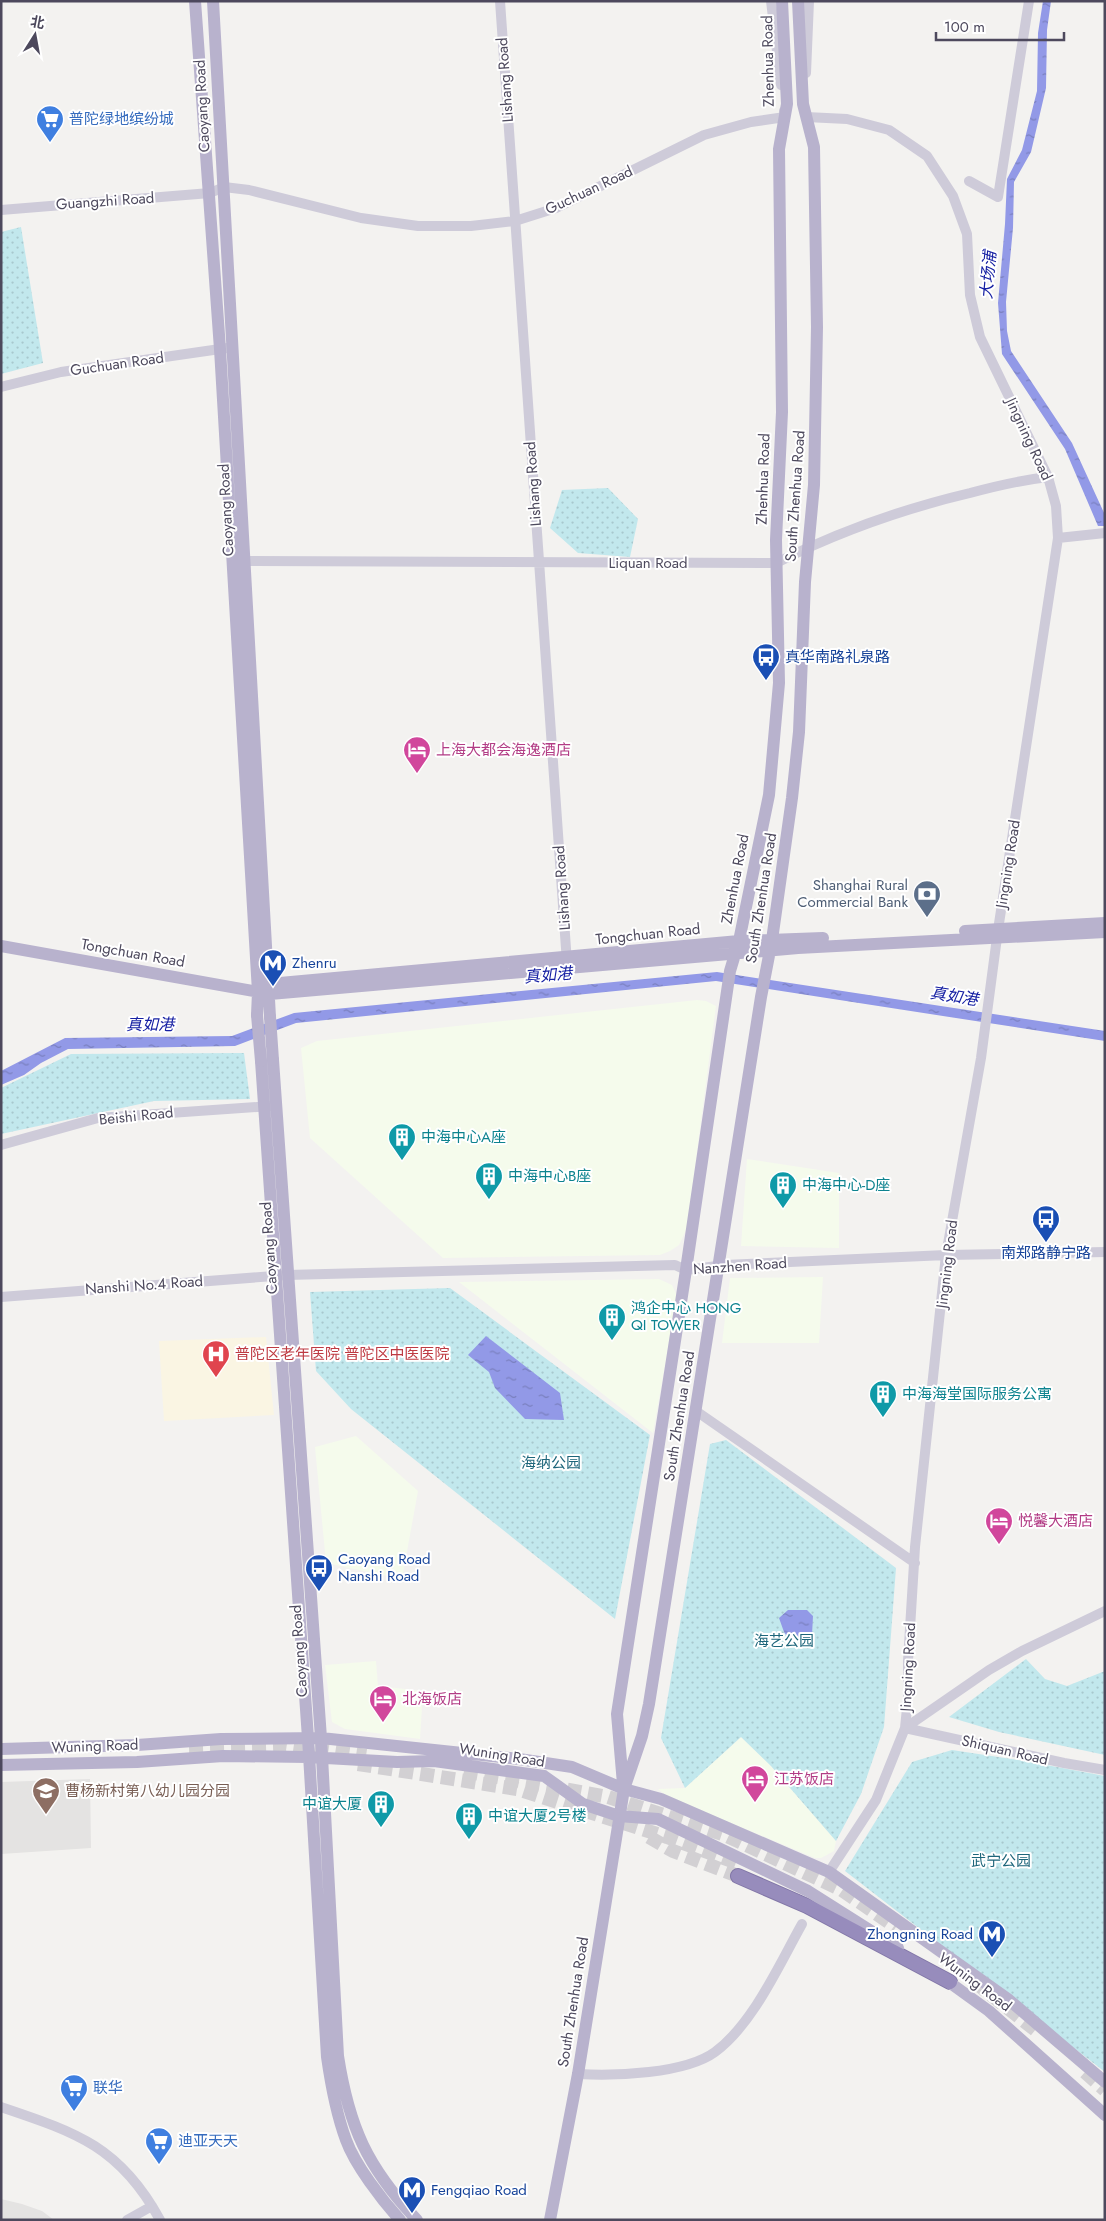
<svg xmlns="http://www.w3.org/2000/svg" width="1106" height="2221" font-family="Jost,'Noto Sans SC',sans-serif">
  <defs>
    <pattern id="grass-dots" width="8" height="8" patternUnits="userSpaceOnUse" patternTransform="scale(1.25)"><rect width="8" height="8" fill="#c2e8ed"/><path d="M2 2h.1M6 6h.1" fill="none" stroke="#a8c8ce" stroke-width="1.8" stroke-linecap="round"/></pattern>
    <pattern id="water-ripples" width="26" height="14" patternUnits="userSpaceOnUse" patternTransform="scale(1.25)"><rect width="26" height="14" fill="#9299e7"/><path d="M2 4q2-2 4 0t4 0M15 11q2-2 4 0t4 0" fill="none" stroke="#797fbe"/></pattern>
  </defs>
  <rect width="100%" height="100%" fill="#f3f2f0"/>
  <path fill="#f5fbec" d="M697 1000 706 1001 716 1006 687 1228 679 1245 670 1251 660 1255 443 1258 310 1138 301 1048 317 1041Z
    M747 1159 839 1173V1248L741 1246Z
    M823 1277 819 1343H722L730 1278Z
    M659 1279 672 1285 677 1296 653 1433 459 1282Z
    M356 1436 418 1491 402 1579 326 1563 315 1447Z
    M376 1661 378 1686 423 1691 420 1739 345 1729 332 1722 325 1665Z
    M741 1737 771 1766 836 1841 834 1851 821 1858H815L667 1796 658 1789 685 1788Z"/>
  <path fill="#e4e3e2" d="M90 1779 91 1848 1 1854V1782Z
    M1 2199 22 2204 42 2211 54 2220H1Z"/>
  <path fill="#faf5e3" d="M266 1337 274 1415 164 1421 159 1341Z"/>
  <path fill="url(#grass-dots)" d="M21 227 43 363 1 374V232Z
    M608 488 638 519 630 557 578 553 550 528 562 490Z
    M244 1053 250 1099 154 1101 1 1134V1088L71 1054Z
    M450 1288 650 1435 615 1619 351 1409 316 1371 310 1292Z
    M726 1440 896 1568 884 1727 861 1794 836 1841 771 1766 741 1737 685 1788 661 1738 710 1444Z
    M1026 1659 1045 1679 1067 1686 1105 1671V1755L999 1732 949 1717Z
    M952 1750 1025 1761 1105 1776V2072L845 1871 912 1762Z"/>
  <path fill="url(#water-ripples)" d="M1043 1H1051L1047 30 1046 88 1031 152 1014 182 1013 228 1006 302 1007 331 1011 351 1072 443 1105 515V526H1098L1065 449 1002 354 998 303 1005 224 1007 179 1022 150 1037 91 1038 33Z
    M717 972 1105 1031V1041L716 981 296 1023 235 1046 68 1049 41 1063 24 1075 1 1085V1071L65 1038 232 1036 294 1013Z
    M486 1336 560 1393 564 1420 525 1419 495 1388 489 1372 468 1355Z
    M788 1610H807L813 1616 812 1635 796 1643 789 1639 784 1632 779 1618Z"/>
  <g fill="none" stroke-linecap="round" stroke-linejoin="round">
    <path stroke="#d2d0d3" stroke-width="14" stroke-dasharray="14 7" stroke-linecap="butt" d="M189 1747 286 1744 366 1756
      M358 1764 517 1789 667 1837 740 1864
      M464 1771 608 1797 725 1835 842 1890 896 1927
      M649 1837 673 1851 738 1876
      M975 1982 1038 2032
      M1085 2072 1105 2090"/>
    <g stroke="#8277a7" stroke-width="16">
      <path id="highway" d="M738 1876 807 1906 950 1982"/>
    </g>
    <path stroke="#cecbd9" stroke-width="10" d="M500 1 567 963
      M771 1 781 85
      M806 73 809 1
      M806 117 847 119 889 130 927 156 953 196 967 234 970 295 980 337 1048 477 1056 506 1058 538 998 930 981 1058 946 1255 915 1547 908 1661V1698L905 1728 876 1800 829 1872
      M969 181 998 197 1029 1
      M1 210 210 193 224 187 249 190 361 218 418 226H471L515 221 556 208 704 135 751 122 785 117 784 111
      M1 387 61 372 227 348
      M1058 538 1105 533
      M237 561 776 563C838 532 902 509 970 493 996 486 1022 480 1048 477
      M1 1145 98 1118 271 1106
      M1 1297 287 1275 675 1265 686 1270 725 1265 946 1255 1105 1252
      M696 1411 915 1563
      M905 1728 989 1670 1022 1651 1105 1611
      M905 1728 1064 1763 1105 1770
      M578 2074C614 2076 685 2074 715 2052 753 2024 779 1965 802 1924
      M1 2107C75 2132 120 2146 160 2220
      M127 2220 152 2206"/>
    <path stroke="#b8b2cd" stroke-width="12" d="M195 1 220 349 258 992 257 1015
      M213 1 270 1017
      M965 931 1105 923
      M1 946 270 994 798 948 1105 932
      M264 988 269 984 739 941 823 938
      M273 1060 321 1738 338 2056C349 2127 367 2167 417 2220
      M261 1061 308 1738 327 2057C331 2085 336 2113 346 2140 355 2165 382 2200 400 2220
      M1 1749 137 1745 221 1739 321 1738 519 1759 572 1767 624 1789 661 1799 829 1872 1009 2000 1105 2082
      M1 1765 137 1762 223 1756 308 1757 397 1762 434 1761 544 1776 583 1804 619 1816 658 1819 808 1891 898 1948
      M623 1784 617 1714 686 1270 730 971 739 941 769 795 779 683 776 540 782 412 779 149 787 104 782 1
      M942 1977 989 2011 1105 2115
      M550 2220 578 2074 624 1789 642 1736 649 1704 761 997 772 940 792 798 799 732 805 582 814 485 817 327 814 147 803 104 798 1"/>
    <use href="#highway" stroke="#978cbc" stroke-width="14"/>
    <path stroke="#b8b2cd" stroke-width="12" d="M257 1015 261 1061
      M270 1017 273 1060"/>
  </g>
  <defs>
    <g id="supermarket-pin" transform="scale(1.4375)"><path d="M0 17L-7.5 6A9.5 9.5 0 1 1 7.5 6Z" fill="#3f7fe0" stroke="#fff"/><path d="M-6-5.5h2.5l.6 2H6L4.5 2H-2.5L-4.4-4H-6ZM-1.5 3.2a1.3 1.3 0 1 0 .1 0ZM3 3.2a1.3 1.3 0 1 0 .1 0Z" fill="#fff"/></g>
    <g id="bus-pin" transform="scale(1.4375)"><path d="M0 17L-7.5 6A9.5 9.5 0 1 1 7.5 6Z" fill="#1a4fb4" stroke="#fff"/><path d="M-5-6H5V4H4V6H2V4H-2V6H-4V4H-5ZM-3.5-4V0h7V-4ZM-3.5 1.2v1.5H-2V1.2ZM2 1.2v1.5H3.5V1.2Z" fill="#fff"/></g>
    <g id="hotel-pin" transform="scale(1.4375)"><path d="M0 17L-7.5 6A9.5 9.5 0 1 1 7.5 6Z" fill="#d1479c" stroke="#fff"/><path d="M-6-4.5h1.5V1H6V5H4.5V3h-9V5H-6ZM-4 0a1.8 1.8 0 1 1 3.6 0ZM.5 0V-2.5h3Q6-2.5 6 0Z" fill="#fff"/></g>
    <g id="bank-pin" transform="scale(1.4375)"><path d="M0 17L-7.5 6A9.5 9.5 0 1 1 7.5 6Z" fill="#5c6f8a" stroke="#fff"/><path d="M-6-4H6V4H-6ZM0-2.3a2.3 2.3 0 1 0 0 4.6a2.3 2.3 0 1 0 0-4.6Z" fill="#fff"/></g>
    <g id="metro-pin" transform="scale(1.4375)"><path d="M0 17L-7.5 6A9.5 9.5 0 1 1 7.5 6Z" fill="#1a4fb4" stroke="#fff"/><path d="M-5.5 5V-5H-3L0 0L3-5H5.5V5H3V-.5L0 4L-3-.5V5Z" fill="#fff"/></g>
    <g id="building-pin" transform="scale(1.4375)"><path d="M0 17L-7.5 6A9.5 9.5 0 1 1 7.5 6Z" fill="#0f9aa8" stroke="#fff"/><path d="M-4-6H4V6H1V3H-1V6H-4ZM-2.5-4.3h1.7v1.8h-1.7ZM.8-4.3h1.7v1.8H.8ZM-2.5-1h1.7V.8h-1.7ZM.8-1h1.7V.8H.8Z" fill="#fff"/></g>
    <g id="hospital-pin" transform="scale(1.4375)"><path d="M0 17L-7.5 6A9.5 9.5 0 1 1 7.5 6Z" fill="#e0444e" stroke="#fff"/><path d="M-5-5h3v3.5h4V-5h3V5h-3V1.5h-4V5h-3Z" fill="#fff"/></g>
    <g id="school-pin" transform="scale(1.4375)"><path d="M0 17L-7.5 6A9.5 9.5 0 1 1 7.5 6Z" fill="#8d6e63" stroke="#fff"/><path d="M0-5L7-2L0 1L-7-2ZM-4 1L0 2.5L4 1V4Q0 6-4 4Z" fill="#fff"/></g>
  </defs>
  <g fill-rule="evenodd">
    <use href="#supermarket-pin" x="50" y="119"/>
    <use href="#bus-pin" x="766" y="657"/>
    <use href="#hotel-pin" x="417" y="750"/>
    <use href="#bank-pin" x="927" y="894"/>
    <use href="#metro-pin" x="273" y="963"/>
    <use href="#building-pin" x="402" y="1137"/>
    <use href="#building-pin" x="489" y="1176"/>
    <use href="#building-pin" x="783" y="1185"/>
    <use href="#bus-pin" x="1046" y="1219"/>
    <use href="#building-pin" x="612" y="1317"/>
    <use href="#hospital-pin" x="216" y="1354"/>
    <use href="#building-pin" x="883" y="1394"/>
    <use href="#hotel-pin" x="999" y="1521"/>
    <use href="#bus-pin" x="319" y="1568"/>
    <use href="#hotel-pin" x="383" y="1699"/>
    <use href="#hotel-pin" x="755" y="1779"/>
    <use href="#school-pin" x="46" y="1791"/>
    <use href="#building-pin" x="381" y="1804"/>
    <use href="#building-pin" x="469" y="1816"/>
    <use href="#metro-pin" x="992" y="1934"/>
    <use href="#supermarket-pin" x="74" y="2088"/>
    <use href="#supermarket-pin" x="159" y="2141"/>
    <use href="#metro-pin" x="412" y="2190"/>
  </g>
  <g text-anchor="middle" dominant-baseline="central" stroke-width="4" stroke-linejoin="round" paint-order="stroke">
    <g font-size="15" fill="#4d495d" stroke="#fff">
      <text transform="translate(768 61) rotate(-91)">Zhenhua Road</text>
      <text transform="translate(505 80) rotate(-94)">Lishang Road</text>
      <text transform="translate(202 106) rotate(-93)">Caoyang Road</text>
      <text transform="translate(589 190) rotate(-25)">Guchuan Road</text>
      <text transform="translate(105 201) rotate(-4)">Guangzhi Road</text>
      <text transform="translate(117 364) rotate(-8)">Guchuan Road</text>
      <text transform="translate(1029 439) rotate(65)">Jingning Road</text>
      <text transform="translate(763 479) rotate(-88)">Zhenhua Road</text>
      <text transform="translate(533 484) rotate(-94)">Lishang Road</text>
      <text transform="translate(795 496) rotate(-86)">South Zhenhua Road</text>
      <text transform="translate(226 510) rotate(-93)">Caoyang Road</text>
      <text x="648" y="563">Liquan Road</text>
      <text transform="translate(1008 864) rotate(-81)">Jingning Road</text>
      <text transform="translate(735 879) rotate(-79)">Zhenhua Road</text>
      <text transform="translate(562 888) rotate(-94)">Lishang Road</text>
      <text transform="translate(761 898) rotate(-81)">South Zhenhua Road</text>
      <text transform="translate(648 934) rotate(-6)">Tongchuan Road</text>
      <text transform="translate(133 953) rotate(10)">Tongchuan Road</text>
      <text transform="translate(136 1116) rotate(-6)">Beishi Road</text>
      <text transform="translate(269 1248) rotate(-94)">Caoyang Road</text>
      <text transform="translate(947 1264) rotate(-83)">Jingning Road</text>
      <text transform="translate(740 1266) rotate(-4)">Nanzhen Road</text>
      <text transform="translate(144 1285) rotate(-4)">Nanshi No.4 Road</text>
      <text transform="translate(679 1416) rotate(-81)">South Zhenhua Road</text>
      <text transform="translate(299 1651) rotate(-94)">Caoyang Road</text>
      <text transform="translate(908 1667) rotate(-87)">Jingning Road</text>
      <text transform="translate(95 1746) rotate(-2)">Wuning Road</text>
      <text transform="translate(1005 1750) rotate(13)">Shiquan Road</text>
      <text transform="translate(502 1755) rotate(9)">Wuning Road</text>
      <text transform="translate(975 1982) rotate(37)">Wuning Road</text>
      <text transform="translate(573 2002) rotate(-81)">South Zhenhua Road</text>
    </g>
    <g font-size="15" fill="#366cbe" stroke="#fff" text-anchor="start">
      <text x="69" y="119">普陀绿地缤纷城</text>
      <text x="93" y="2088">联华</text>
      <text x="178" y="2141">迪亚天天</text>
    </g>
    <g font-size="15" fill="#164399" stroke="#fff" text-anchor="start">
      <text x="785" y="657">真华南路礼泉路</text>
      <text x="292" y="963">Zhenru</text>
      <text x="1046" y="1253" text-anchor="middle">南郑路静宁路</text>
      <text x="338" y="1559">Caoyang Road<tspan x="338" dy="17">Nanshi Road</tspan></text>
      <text x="973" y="1934" text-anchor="end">Zhongning Road</text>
      <text x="431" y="2190">Fengqiao Road</text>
    </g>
    <g font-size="15" fill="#b23c85" stroke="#fff" text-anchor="start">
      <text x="436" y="750">上海大都会海逸酒店</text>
      <text x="1018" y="1521">悦馨大酒店</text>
      <text x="402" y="1699">北海饭店</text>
      <text x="774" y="1779">江苏饭店</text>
    </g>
    <g font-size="15" fill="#4e5e75" stroke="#fff" text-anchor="end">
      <text x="908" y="885">Shanghai Rural<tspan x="908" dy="17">Commercial Bank</tspan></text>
    </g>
    <g font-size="15" fill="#0d838f" stroke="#fff" text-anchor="start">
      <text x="421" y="1137">中海中心A座</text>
      <text x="508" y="1176">中海中心B座</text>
      <text x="802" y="1185">中海中心-D座</text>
      <text x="631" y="1308">鸿企中心 HONG<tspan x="631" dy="17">QI TOWER</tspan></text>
      <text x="902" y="1394">中海海堂国际服务公寓</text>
      <text x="362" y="1804" text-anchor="end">中谊大厦</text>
      <text x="488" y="1816">中谊大厦2号楼</text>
    </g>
    <g font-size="15" fill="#be3a42" stroke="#fff" text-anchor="start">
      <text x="235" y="1354">普陀区老年医院 普陀区中医医院</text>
    </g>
    <g font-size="15" fill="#1e667b" stroke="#fff">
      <text x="551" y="1463">海纳公园</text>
      <text x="784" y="1641">海艺公园</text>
      <text x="1001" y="1861">武宁公园</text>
    </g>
    <g font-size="15" fill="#785e54" stroke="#fff" text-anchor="start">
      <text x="65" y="1791">曹杨新村第八幼儿园分园</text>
    </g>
    <g font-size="16" font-style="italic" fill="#1620a3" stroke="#fff">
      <text transform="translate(988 275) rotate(-85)">大场浦</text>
      <text transform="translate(548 975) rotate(-5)">真如港</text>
      <text transform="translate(954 996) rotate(9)">真如港</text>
      <text x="150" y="1024">真如港</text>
    </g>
  </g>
  <rect width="1106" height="2221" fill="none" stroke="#4d495d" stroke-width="5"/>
  <g transform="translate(35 35) rotate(11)" stroke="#ffffff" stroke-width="4" paint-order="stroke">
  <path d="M0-4L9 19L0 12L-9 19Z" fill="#4d495d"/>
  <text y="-8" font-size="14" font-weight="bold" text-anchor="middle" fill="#4d495d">北</text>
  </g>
  <path d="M936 32v8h128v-8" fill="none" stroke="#4d495d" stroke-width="2.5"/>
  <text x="944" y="32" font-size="15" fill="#4d495d" stroke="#ffffff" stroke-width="4" paint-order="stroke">100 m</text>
</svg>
